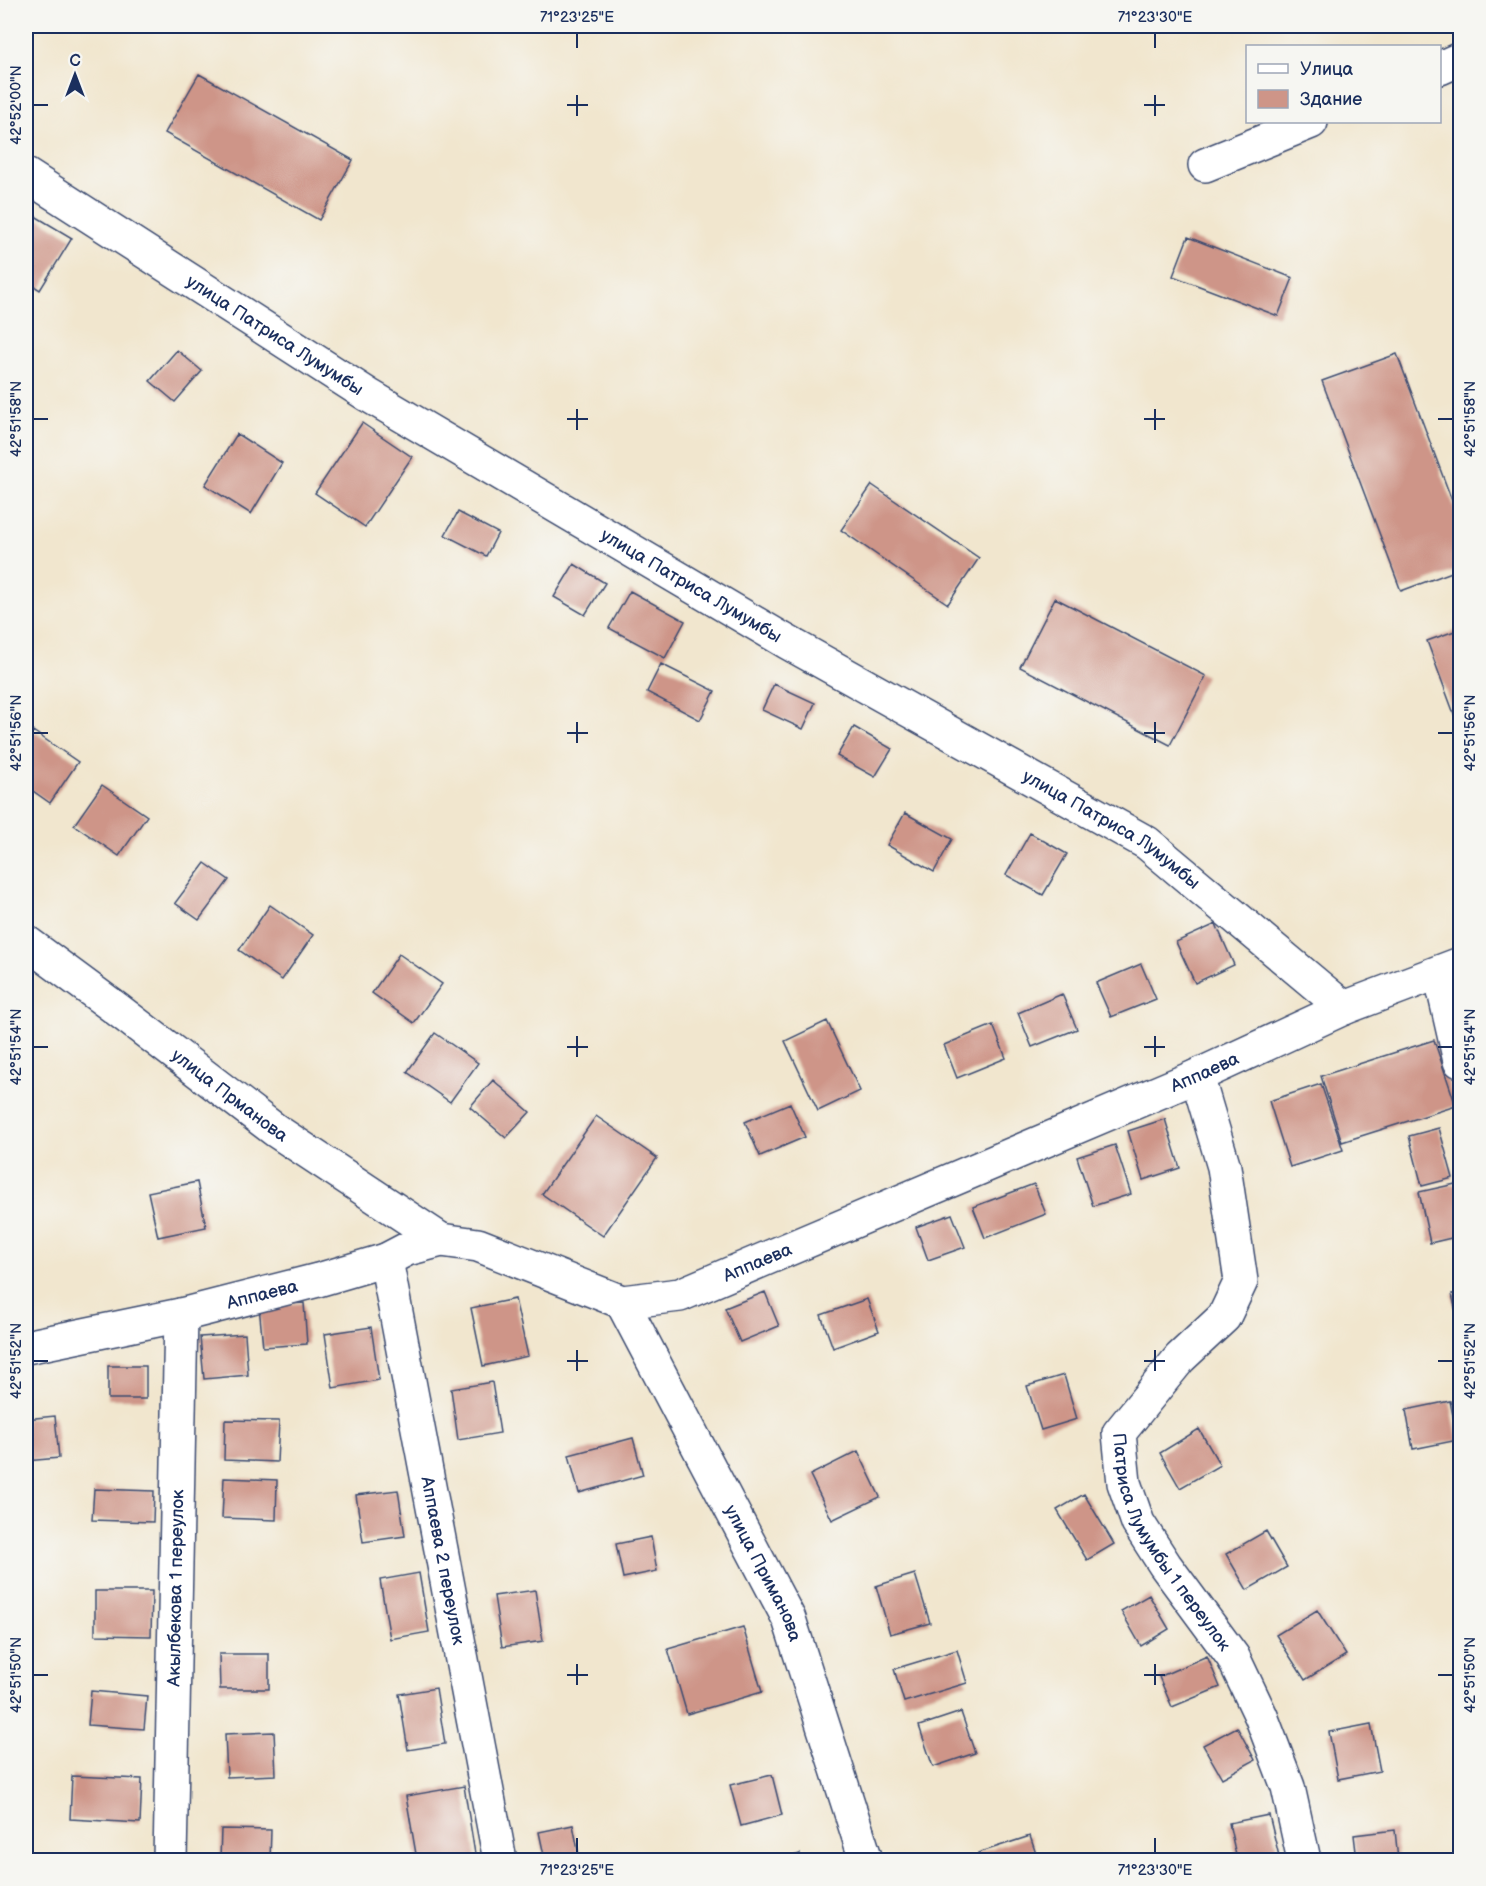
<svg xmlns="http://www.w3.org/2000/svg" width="1486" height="1886" font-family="'Balsamiq Sans',sans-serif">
  <rect width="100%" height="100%" fill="#f6f6f2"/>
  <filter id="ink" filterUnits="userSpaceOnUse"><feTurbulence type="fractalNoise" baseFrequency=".0167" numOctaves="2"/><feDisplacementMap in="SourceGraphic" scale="12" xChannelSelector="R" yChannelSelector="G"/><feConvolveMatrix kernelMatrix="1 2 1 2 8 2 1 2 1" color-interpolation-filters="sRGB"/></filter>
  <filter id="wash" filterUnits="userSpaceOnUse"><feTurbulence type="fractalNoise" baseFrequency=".008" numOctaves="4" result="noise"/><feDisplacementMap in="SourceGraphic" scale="24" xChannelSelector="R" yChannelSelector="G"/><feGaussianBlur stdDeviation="1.35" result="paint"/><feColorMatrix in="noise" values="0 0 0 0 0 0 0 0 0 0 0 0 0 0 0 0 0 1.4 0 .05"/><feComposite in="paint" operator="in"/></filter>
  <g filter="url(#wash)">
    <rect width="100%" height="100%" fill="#f1e6ce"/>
    <g id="blocks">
      <path fill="#ce9588" d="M199 74 353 160 319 220 165 133Z
        M30 213 72 238 40 290 26 281V221Z
        M1188 237 1293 278 1278 316 1173 276Z
        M177 350 202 371 175 402 150 381Z
        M1397 354 1460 522V569L1401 591 1322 381Z
        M362 423 412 457 365 527 315 493Z
        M237 434 282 463 251 514 205 485Z
        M872 485 979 558 948 604 841 530Z
        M458 512 498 533 486 556 445 535Z
        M574 564 605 583 585 615 554 597Z
        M630 591 685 621 665 658 609 628Z
        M1055 598 1206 676 1170 745 1020 667Z
        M1460 629V730L1427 641Z
        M661 664 715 691 700 720 647 692Z
        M774 684 815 703 803 729 762 710Z
        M854 727 892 749 875 777 837 756Z
        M33 731 78 762 50 803 26 786V742Z
        M102 785 147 816 119 856 74 825Z
        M905 813 952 839 934 872 887 845Z
        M1030 833 1067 854 1043 895 1006 875Z
        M205 863 229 880 199 920 175 903Z
        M270 905 313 935 282 980 239 950Z
        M1216 924 1234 965 1195 983 1176 942Z
        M399 954 442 984 414 1023 372 993Z
        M1141 964 1156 999 1111 1017 1096 983Z
        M1062 994 1077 1029 1032 1047 1018 1013Z
        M827 1021 860 1091 818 1111 785 1041Z
        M993 1025 1006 1058 957 1078 944 1045Z
        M435 1033 478 1063 450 1102 407 1072Z
        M1434 1040 1456 1106 1342 1142 1321 1076Z
        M493 1080 530 1112 506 1138 470 1107Z
        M1321 1084 1343 1150 1290 1167 1269 1101Z
        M790 1103 805 1137 760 1156 745 1122Z
        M596 1116 657 1158 603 1236 542 1194Z
        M1165 1119 1180 1168 1143 1180 1128 1131Z
        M1439 1128 1453 1178 1422 1186 1409 1136Z
        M1115 1145 1131 1194 1093 1206 1077 1157Z
        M197 1182 206 1227 158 1237 148 1192Z
        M1460 1183V1236L1430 1243 1419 1192Z
        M1034 1184 1046 1214 985 1238 973 1207Z
        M952 1214 965 1247 928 1260 916 1227Z
        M765 1292 779 1326 740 1342 725 1308Z
        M1460 1293V1330L1452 1294Z
        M515 1299 528 1356 483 1366 471 1308Z
        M867 1299 879 1331 833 1348 821 1315Z
        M304 1303 307 1344 263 1347 259 1306Z
        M371 1327 379 1380 333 1388 325 1334Z
        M245 1334 248 1375 204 1379 200 1337Z
        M108 1366H146V1399H108Z
        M1064 1375 1077 1419 1041 1430 1027 1386Z
        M492 1382 500 1433 458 1440 451 1389Z
        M1450 1401 1458 1440 1413 1449 1406 1410Z
        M55 1416 59 1458 26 1461V1419Z
        M225 1420 279 1421 277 1462 224 1460Z
        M1199 1429 1220 1465 1180 1488 1160 1453Z
        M633 1438 643 1475 579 1493 569 1455Z
        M858 1451 880 1497 832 1520 810 1475Z
        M224 1478 277 1480 276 1520 222 1518Z
        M94 1489 154 1491 153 1522 92 1520Z
        M398 1490 405 1536 363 1542 356 1495Z
        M1084 1494 1114 1544 1087 1560 1057 1510Z
        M1266 1531 1287 1567 1247 1590 1226 1554Z
        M651 1537 657 1571 623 1578 616 1544Z
        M419 1573 429 1632 390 1639 380 1580Z
        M915 1574 930 1623 890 1634 876 1586Z
        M535 1590 543 1641 502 1647 494 1596Z
        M95 1591H152L151 1636 95 1635Z
        M1149 1595 1169 1629 1141 1646 1121 1611Z
        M1317 1610 1346 1655 1305 1680 1276 1635Z
        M743 1627 762 1692 687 1714 668 1649Z
        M957 1650 967 1683 904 1702 894 1669Z
        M219 1654H269V1689H220Z
        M1207 1656 1220 1687 1172 1707 1159 1677Z
        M436 1688 445 1744 408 1750 399 1694Z
        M91 1691 147 1696 144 1729 88 1725Z
        M961 1712 975 1753 933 1767 919 1726Z
        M1371 1724 1380 1771 1338 1779 1329 1732Z
        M1237 1727 1255 1760 1222 1778 1203 1745Z
        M274 1732 276 1775 227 1777 225 1734Z
        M772 1775 782 1815 741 1826 730 1785Z
        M72 1776 142 1779 140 1823 70 1819Z
        M464 1786 476 1860H417L406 1796Z
        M1269 1815 1280 1860H1237L1229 1823Z
        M573 1825 580 1860H545L539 1832Z
        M221 1829 271 1830 270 1860H220Z
        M1395 1830 1398 1860H1357L1354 1835Z
        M1030 1836 1038 1860H981L978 1853Z
        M800 1854 802 1860H780Z"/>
    </g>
  </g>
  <g filter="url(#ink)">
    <use href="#blocks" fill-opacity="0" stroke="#3b4a6f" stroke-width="1.5"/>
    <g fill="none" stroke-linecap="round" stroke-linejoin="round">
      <g stroke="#3b4a6f" stroke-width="36">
        <g id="minor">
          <path d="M1440 68 1460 59"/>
          <path d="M1205 165 1311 122"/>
          <path id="s1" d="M26 175 368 395 787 642 1147 843 1344 1008"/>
          <path id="s2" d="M26 942 118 1010 275 1130 441 1240"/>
          <path d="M1440 973 1460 1061"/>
          <path id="s3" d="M1197 1076 1224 1167 1241 1281 1224 1317 1180 1358 1119 1433 1124 1483 1138 1523 1165 1565 1233 1657 1261 1716 1288 1787 1304 1860"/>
          <path id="s4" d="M386 1260 500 1860"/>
          <path id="s5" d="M622 1302 789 1619 866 1860"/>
          <path id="s6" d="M26 1347 181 1315 318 1280 386 1260 407 1249 441 1240 478 1245 622 1302 680 1295 1197 1076 1344 1008 1460 964"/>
          <path id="s7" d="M170 1860 181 1315"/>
        </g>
      </g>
      <use href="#minor" stroke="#fff" stroke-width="33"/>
    </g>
  </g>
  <path fill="none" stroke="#1b2f5e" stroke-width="2" d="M577 33V48M1155 33V48M577 95V116M1155 95V116M33 105H48M567 105H588M1144 105H1165M577 409V430M1155 409V430M33 419H48M567 419H588M1144 419H1165M1438 419H1453M577 722V743M1155 722V743M33 733H48M567 733H588M1144 733H1165M1438 733H1453M577 1036V1057M1155 1036V1057M33 1047H48M567 1047H588M1144 1047H1165M1438 1047H1453M577 1350V1371M1155 1350V1371M33 1361H48M567 1361H588M1144 1361H1165M1438 1361H1453M577 1664V1685M1155 1664V1685M33 1675H48M567 1675H588M1144 1675H1165M1438 1675H1453M577 1838V1853M1155 1838V1853"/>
  <g text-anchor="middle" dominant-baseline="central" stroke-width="4.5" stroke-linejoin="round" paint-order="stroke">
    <g font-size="18" fill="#1b2f5e" stroke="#f6f6f2">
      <text stroke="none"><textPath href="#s1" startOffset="296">улица Патриса Лумумбы</textPath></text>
      <text stroke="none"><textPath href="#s1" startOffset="782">улица Патриса Лумумбы</textPath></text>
      <text stroke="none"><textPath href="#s1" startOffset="1268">улица Патриса Лумумбы</textPath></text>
      <text stroke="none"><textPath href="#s6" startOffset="1250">Аппаева</textPath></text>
      <text stroke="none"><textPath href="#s2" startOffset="255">улица Прманова</textPath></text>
      <text stroke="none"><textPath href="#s6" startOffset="764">Аппаева</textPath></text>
      <text stroke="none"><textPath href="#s6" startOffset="242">Аппаева</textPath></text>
      <text stroke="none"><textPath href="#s3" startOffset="530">Патриса Лумумбы 1 переулок</textPath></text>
      <text stroke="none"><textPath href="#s4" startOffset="306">Аппаева 2 переулок</textPath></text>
      <text stroke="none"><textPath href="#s5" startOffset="306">улица Приманова</textPath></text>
      <text stroke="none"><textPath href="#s7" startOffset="272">Акылбекова 1 переулок</textPath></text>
    </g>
  </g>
  <rect width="1486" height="1886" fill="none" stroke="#f6f6f2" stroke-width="66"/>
  <rect x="1246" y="45" width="195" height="78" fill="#f6f6f2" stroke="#9ea6b7" stroke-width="1.5"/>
  <rect x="1258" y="64" width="30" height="9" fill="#ffffff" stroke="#9ea6b7" stroke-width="1.5"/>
  <text x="1300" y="75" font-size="18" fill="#1b2f5e">Улица</text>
  <rect x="1258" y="90" width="30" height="18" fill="#ce9588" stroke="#9ea6b7" stroke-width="1.5"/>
  <text x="1300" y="105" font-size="18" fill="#1b2f5e">Здание</text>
  <g transform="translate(75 75)" stroke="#f6f6f2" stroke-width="4.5" paint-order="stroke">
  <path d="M0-4.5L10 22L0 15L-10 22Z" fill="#1b2f5e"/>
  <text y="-9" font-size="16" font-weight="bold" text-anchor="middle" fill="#1b2f5e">С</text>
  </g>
  <rect x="33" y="33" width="1420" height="1820" fill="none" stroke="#1b2f5e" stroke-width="2"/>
  <g font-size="15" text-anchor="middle" fill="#1b2f5e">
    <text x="577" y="22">71°23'25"E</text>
    <text x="1155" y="22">71°23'30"E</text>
    <text transform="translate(16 105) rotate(-90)" y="5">42°52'00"N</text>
    <text transform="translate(16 419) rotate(-90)" y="5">42°51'58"N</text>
    <text transform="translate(1470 419) rotate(-90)" y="5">42°51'58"N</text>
    <text transform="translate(16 733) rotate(-90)" y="5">42°51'56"N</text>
    <text transform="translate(1470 733) rotate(-90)" y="5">42°51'56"N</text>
    <text transform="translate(16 1047) rotate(-90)" y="5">42°51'54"N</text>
    <text transform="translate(1470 1047) rotate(-90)" y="5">42°51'54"N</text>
    <text transform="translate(16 1361) rotate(-90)" y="5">42°51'52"N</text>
    <text transform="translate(1470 1361) rotate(-90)" y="5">42°51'52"N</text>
    <text transform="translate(16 1675) rotate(-90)" y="5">42°51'50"N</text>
    <text transform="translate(1470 1675) rotate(-90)" y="5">42°51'50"N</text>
    <text x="577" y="1875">71°23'25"E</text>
    <text x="1155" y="1875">71°23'30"E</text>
  </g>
</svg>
